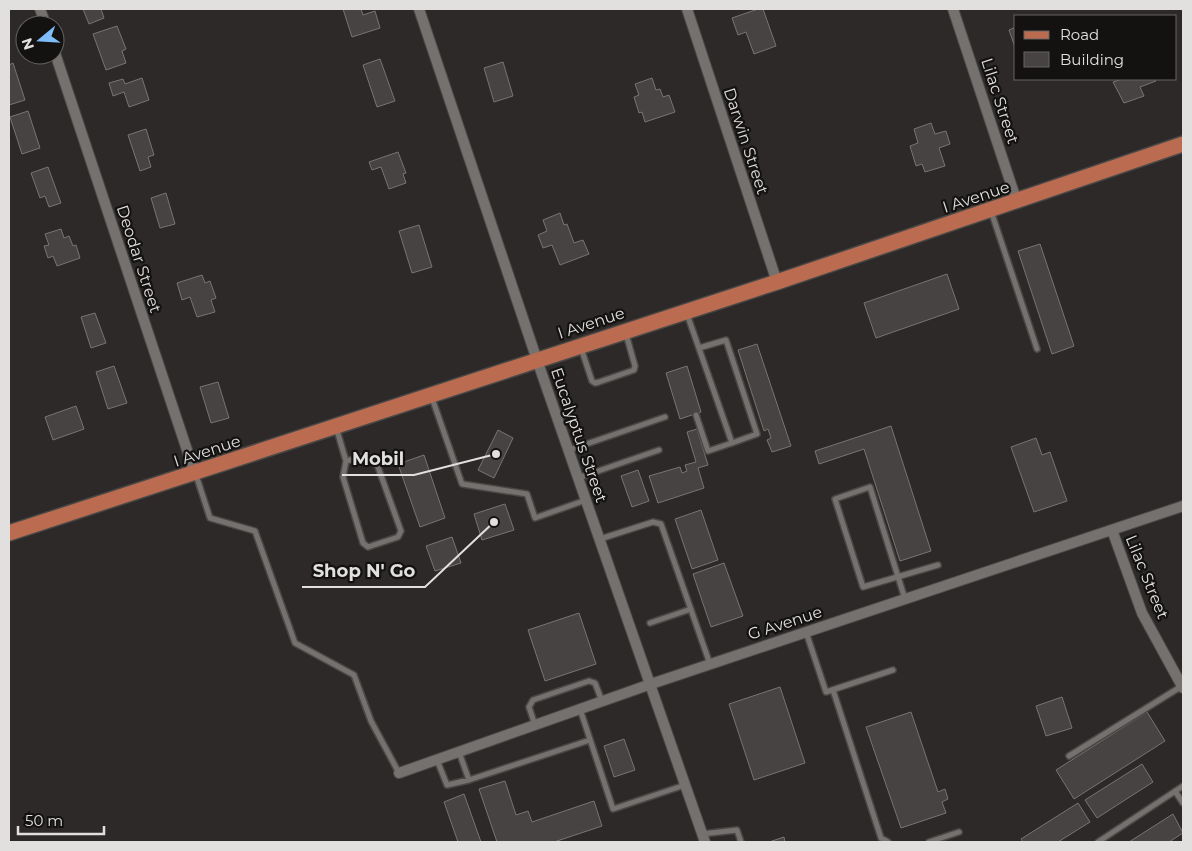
<svg xmlns="http://www.w3.org/2000/svg" width="1192" height="851" font-family="Montserrat,sans-serif">
  <rect width="100%" height="100%" fill="#2c2928"/>
  <path fill="#464342" stroke="#787473" d="M83 9H101L104 18 89 24Z
    M343 9H361L363 15 375 11 380 28 352 37Z
    M758 9H763L776 46 754 54 746 32 738 35 732 18Z
    M117 26 126 49 122 51 126 63 106 70 93 34Z
    M1016 27V50L1009 30Z
    M380 59 395 101 377 107 363 65Z
    M503 62 513 96 494 102 484 68Z
    M13 63 25 100 9 105V65Z
    M142 78 149 100 129 107 124 92 113 96 109 83 123 79 125 84Z
    M652 78 656 90 660 89 663 97 669 95 675 112 645 122 642 112 639 113 634 97 639 95 635 84Z
    M1122 79H1155L1156 81 1140 87 1144 96 1124 103 1113 82Z
    M28 111 40 148 22 154 10 117Z
    M931 123 935 134 946 131 950 144 939 148 945 166 925 172 922 164 916 166 910 146 918 143 914 129Z
    M146 129 154 155 148 157 151 167 140 171 128 135Z
    M398 152 406 173 403 174 406 183 389 189 381 167 372 170 369 162Z
    M48 167 61 203 49 207 45 196 40 198 31 173Z
    M166 193 175 224 160 228 151 198Z
    M560 213 564 225 567 224 574 243 583 240 589 254 560 265 552 245 543 248 538 235 547 231 543 220Z
    M419 225 432 267 412 273 399 231Z
    M61 229 64 238 69 236 73 246 76 245 80 258 57 266 53 256 48 258 44 246 49 245 45 234Z
    M1040 244 1074 346 1052 354 1018 251Z
    M947 274 959 309 876 338 864 303Z
    M202 275 205 283 210 281 216 298 211 300 215 312 197 317 190 297 182 300 177 283Z
    M95 313 106 343 91 348 81 317Z
    M757 344 791 446 772 452 767 440 771 438 768 429 764 431 738 350Z
    M114 366 127 403 108 409 96 372Z
    M687 366 701 412 680 419 666 373Z
    M218 382 229 418 211 423 200 387Z
    M76 406 84 429 53 440 45 417Z
    M891 426 931 551 900 561 864 449 819 464 815 451Z
    M697 429 708 465 698 468 704 488 658 503 649 476 680 467 682 473 687 471 685 465 696 462 687 432Z
    M498 430 513 438 494 478 478 470Z
    M1036 438 1042 455 1050 452 1067 501 1034 512 1011 447Z
    M424 455 445 518 420 527 398 464Z
    M638 470 649 501 632 507 621 476Z
    M505 504 514 530 482 540 474 514Z
    M701 510 718 560 692 569 675 519Z
    M452 537 461 563 435 571 426 546Z
    M724 563 743 616 711 627 693 574Z
    M579 613 596 664 545 681 528 630Z
    M780 687 805 763 754 780 729 704Z
    M1062 697 1072 728 1046 736 1036 706Z
    M911 712 938 792 945 789 948 799 942 802 946 813 901 828 866 727Z
    M1147 712 1165 741 1074 799 1056 770Z
    M624 739 635 770 614 777 604 746Z
    M1142 764 1153 782 1097 818 1085 800Z
    M505 781 516 815 528 811 532 822 594 801 602 826 554 842H497L479 789Z
    M464 794 481 842H458L444 802Z
    M1078 803 1090 822 1058 842H1023L1021 839Z
    M1173 814 1183 833 1169 842H1129Z
    M784 837 785 842H769Z"/>
  <g fill="none" stroke-linecap="round" stroke-linejoin="round">
    <g stroke="#4a4847" stroke-width="8">
      <path id="lane" d="M991 211 1037 349
        M687 314 732 443 708 451 696 415
        M581 348 592 381 595 383 599 382 634 370 635 366 626 334
        M699 348 726 340 757 434 732 443
        M432 398 462 484 527 494 535 518 586 500
        M336 427 346 461 343 477 363 543 368 547 398 537 401 531 378 467 368 456 346 461
        M569 450 665 417
        M196 475 210 518 255 531 295 643 354 675 371 721 399 773
        M578 478 659 450
        M600 539 653 522 661 524 710 664
        M905 599 870 487 835 499 863 587 938 565
        M650 623 691 609
        M806 632 826 692 893 670
        M833 690 881 838 888 842
        M580 709 613 809 685 785
        M535 725 529 707 533 700 589 681 595 683 602 701
        M459 752 469 780 590 740
        M1069 756 1182 686
        M437 760 447 785 469 780
        M1175 791 1183 803
        M702 834 737 830 741 842
        M929 842 959 832
        M1098 842 1183 786"/>
    </g>
    <g stroke="#4a4847" stroke-width="12">
      <path id="street" d="M40 9 46 25
        M419 9 537 360 705 842
        M687 9 777 282
        M953 9 1017 202
        M55 53 195 474
        M1112 530 1142 613 1183 688
        M399 773 651 684 1183 506"/>
    </g>
    <g stroke="#4a4847" stroke-width="18">
      <path id="primary" d="M9 533 777 282 1183 144"/>
    </g>
    <use href="#lane" stroke="#74716f" stroke-width="5"/>
    <use href="#street" stroke="#74716f" stroke-width="10"/>
    <use href="#primary" stroke="#bb6c50" stroke-width="15"/>
  </g>
  <g text-anchor="middle" dominant-baseline="central" stroke-width="4.5" stroke-linejoin="round" paint-order="stroke">
    <g font-size="16" fill="#e2e0df" stroke="#131211">
      <text transform="translate(1000 101) rotate(72)">Lilac Street</text>
      <text transform="translate(746 141) rotate(72)">Darwin Street</text>
      <text transform="translate(976 197) rotate(-18)">I Avenue</text>
      <text transform="translate(139 259) rotate(72)">Deodar Street</text>
      <text transform="translate(591 323) rotate(-18)">I Avenue</text>
      <text transform="translate(579 435) rotate(71)">Eucalyptus Street</text>
      <text transform="translate(207 451) rotate(-18)">I Avenue</text>
      <text transform="translate(1147 577) rotate(68)">Lilac Street</text>
      <text transform="translate(785 623) rotate(-18)">G Avenue</text>
    </g>
  </g>
  <path fill="none" stroke="#e2e0df" stroke-width="2" d="M496 454L414 475H342M494 522L425 587H302"/>
  <g fill="#e2e0df" stroke="#131211" stroke-width="2">
    <circle cx="496" cy="454" r="5"/>
    <circle cx="494" cy="522" r="5"/>
  </g>
  <g font-size="18" text-anchor="middle" font-weight="bold" fill="#e2e0df" stroke="#131211" stroke-width="4.5" stroke-linejoin="round" paint-order="stroke">
    <text x="378" y="465">Mobil</text>
    <text x="364" y="577">Shop N' Go</text>
  </g>
  <rect width="1192" height="851" fill="none" stroke="#e2e0df" stroke-width="20"/>
  <rect x="1014" y="15" width="162" height="65" fill="#131211" stroke="#666463"/>
  <rect x="1024" y="31" width="25" height="8" fill="#bb6c50" stroke="#666463"/>
  <text x="1060" y="40" font-size="15" fill="#e2e0df">Road</text>
  <rect x="1024" y="52" width="25" height="15" fill="#464342" stroke="#666463"/>
  <text x="1060" y="65" font-size="15" fill="#e2e0df">Building</text>
  <g transform="translate(40 40) rotate(252)"><circle r="24" fill="#131211" stroke="#666463"/>
  <path d="M0-4L9 19L0 12L-9 19Z" fill="#7fbdfa"/>
  <text y="-8" font-size="14" font-weight="bold" text-anchor="middle" fill="#e2e0df">N</text>
  </g>
  <path d="M18 826v8h86v-8" fill="none" stroke="#e2e0df" stroke-width="2.5"/>
  <text x="25" y="826" font-size="15" fill="#e2e0df" stroke="#131211" stroke-width="4" paint-order="stroke">50 m</text>
</svg>
